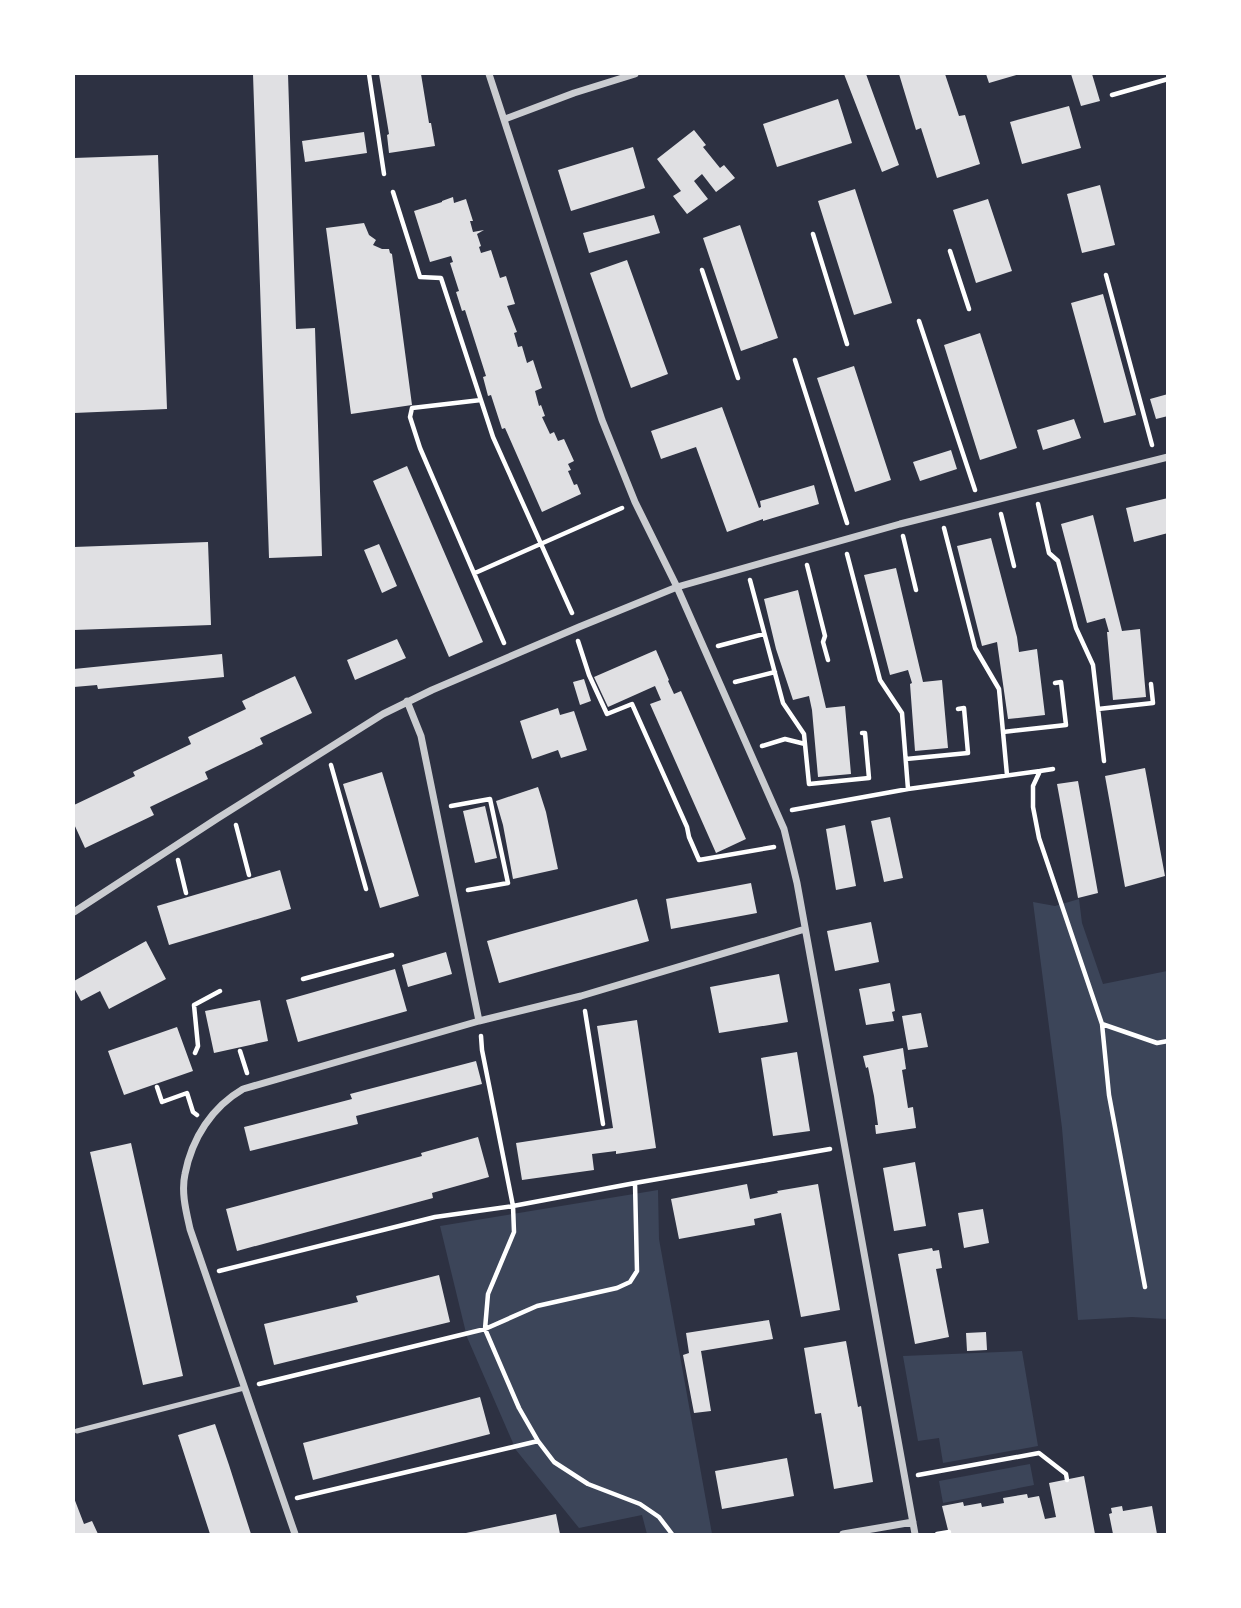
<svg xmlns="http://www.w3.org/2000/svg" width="1241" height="1608" font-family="Montserrat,sans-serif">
  <rect width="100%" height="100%" fill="#2d3142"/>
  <path fill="#3c4559" d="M1079 899 1082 923 1103 984 1167 971V1319L1132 1317 1078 1320 1062 1128 1033 902 1055 906Z
    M658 1190 659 1239 712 1534H647L642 1515 579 1528 516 1450 467 1337 440 1226Z
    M1022 1351 1038 1446 943 1463 939 1438 918 1441 903 1356Z
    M1030 1464 1034 1485 943 1503 939 1481Z"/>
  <path fill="#e0e0e3" d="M253 74H288L296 329 315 328 322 556 269 558Z
    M379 74H421L429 123H431L435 146 389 153 387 135 389 134Z
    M844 74H866L899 165 882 172Z
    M899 74H945L959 116 965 115 980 164 937 178 921 128 916 130Z
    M986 74H1020L989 83Z
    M1071 74H1092L1100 101 1081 106Z
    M838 99 852 143 777 167 763 124Z
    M1069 106 1081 148 1022 164 1010 122Z
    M694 130 706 145 703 147 720 168 724 165 735 178 716 192 702 174 694 181 708 199 687 214 673 196 681 191 657 159Z
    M364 132 367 153 305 162 302 141Z
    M633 147 645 188 571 211 558 170Z
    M158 155 167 409 74 413V158Z
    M1100 185 1115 245 1082 253 1067 194Z
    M855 189 892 303 854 315 818 201Z
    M453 197 454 203 466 199 473 221H470L473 232 484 230 477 234 481 246 479 247 481 253 491 250 500 278 506 276 515 304 507 306 517 332 514 333 518 347 522 346 527 363 533 360 542 388 535 391 539 406 541 405 545 416 542 417 550 434 554 432 558 441 564 439 574 461 568 464 571 470 568 471 574 485 577 484 581 494 542 512 505 428 502 429 491 395 488 396 483 377 486 376 465 310 462 311 456 292 459 291 450 263 453 262 451 256 430 262 414 211 442 202V201Z
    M988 199 1012 271 976 283 953 210Z
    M654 215 660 233 589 253 583 233Z
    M364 223 369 235 376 240 373 245 382 249H389L390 253 392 254 412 405 351 414 326 228Z
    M740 225 778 338 741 351 703 238Z
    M627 260 668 374 631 388 590 273Z
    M1103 294 1136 415 1104 423 1071 303Z
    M980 333 1017 448 980 460 944 345Z
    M854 366 891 480 855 492 817 378Z
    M1168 394V416L1156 419 1150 399Z
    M722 407 759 508 761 507 760 501 814 485 819 504 763 521V519L727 532 696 447 661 459 651 431Z
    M1074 419 1081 438 1043 450 1037 430Z
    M951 450 957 469 920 481 913 462Z
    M407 466 483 642 449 657 373 481Z
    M1168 498V533L1134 542 1126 508Z
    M1093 515 1122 631 1140 629 1146 697 1113 700 1107 632H1109L1105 618 1087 623 1061 524Z
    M991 538 1017 637 1019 652 1037 649 1045 715 1008 719 997 642 982 646 957 546Z
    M208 542 211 625 74 630V547Z
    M379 544 397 586 382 593 364 550Z
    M896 568 923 682 942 680 948 748 915 751 910 684 912 683 908 670 890 675 864 575Z
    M798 590 826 708 845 706 851 774 818 777 812 710 809 696 793 700 776 649 764 599Z
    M397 639 406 658 355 680 347 660Z
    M656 650 669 680 668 681 674 694 681 691 746 839 716 853 650 704 661 700 655 686 608 707 594 677Z
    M222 654 224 677 98 689 97 685 74 687V669Z
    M295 676 312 713 260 738 263 744 205 772 208 779 150 807 154 815 85 848 74 824V805L135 776 133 772 191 744 188 737 246 709 242 701Z
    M584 679 591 701 580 705 573 682Z
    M558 708 560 715 574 711 587 750 561 758 558 750 532 759 520 721Z
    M1145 768 1165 876 1125 887 1105 776Z
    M382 772 419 896 380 908 343 784Z
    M1078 781 1098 893 1078 898 1057 784Z
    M538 787 546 812 558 869 513 879 503 825 496 801Z
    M485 806 497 858 475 863 463 811Z
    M890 817 903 878 884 882 871 821Z
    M845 825 856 886 836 890 826 829Z
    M280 870 291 909 169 945 157 906Z
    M751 883 757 913 671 929 666 899Z
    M637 899 649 941 499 983 487 941Z
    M871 922 879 962 835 971 827 931Z
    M146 941 166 979 109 1009 100 991 81 1001 74 988V981Z
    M446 952 452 974 408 987 402 965Z
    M395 969 407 1011 298 1042 286 1000Z
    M779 974 788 1022 719 1033 710 987Z
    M890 983 895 1011 892 1012 894 1021 866 1025 859 989Z
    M260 1000 268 1041 214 1053 205 1011Z
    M921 1013 928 1047 908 1050 902 1016Z
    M637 1020 656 1148 616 1154V1151L592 1154 594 1170 522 1180 516 1143 613 1128 597 1026Z
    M177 1027 193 1071 124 1095 108 1051Z
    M903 1048 906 1069 902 1070 908 1108 913 1107 916 1128 876 1134 875 1125H878L874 1096 868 1067 866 1068 863 1056Z
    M797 1052 810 1131 773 1136 761 1058Z
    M476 1061 482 1084 356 1116 358 1124 250 1151 244 1127 352 1099 350 1094Z
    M478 1137 489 1177 432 1193 433 1198 237 1251 226 1209 422 1156 421 1153Z
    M131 1143 183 1376 143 1385 90 1152Z
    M915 1162 926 1226 894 1231 883 1168Z
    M747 1184 750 1199 778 1193 777 1191 818 1184 840 1310 801 1317 781 1213 754 1219 755 1225 679 1239 671 1199Z
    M983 1209 989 1243 964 1248 958 1213Z
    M932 1248 933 1251 939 1250 942 1268 936 1269 949 1337 915 1344 898 1254Z
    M439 1275 450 1322 274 1365 264 1324 358 1302 356 1296Z
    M769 1320 773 1339 701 1351 711 1411 694 1413 683 1355 689 1353 686 1333Z
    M986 1332 987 1350 967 1351 966 1333Z
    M846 1341 858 1407 861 1406 873 1482 834 1489 821 1413 815 1414 804 1348Z
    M480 1397 490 1434 313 1480 303 1443Z
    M215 1424 229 1465 251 1534H210L178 1435Z
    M787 1458 794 1496 722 1509 715 1471Z
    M1084 1476 1095 1534H949L942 1506 963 1502 964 1506 981 1503 982 1507 1004 1503 1003 1498 1027 1494 1028 1498 1039 1496 1045 1519 1056 1517 1049 1483Z
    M74 1498 84 1524 92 1521 98 1534H74Z
    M1122 1506 1123 1511 1152 1506 1157 1534H1113L1109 1514 1112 1513 1111 1508Z
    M556 1514 560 1534H467L466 1533Z"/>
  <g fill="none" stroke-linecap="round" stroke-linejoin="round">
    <path stroke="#fff" stroke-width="4.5" d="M369 74 384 174
      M1112 95 1168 79
      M393 192 420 277 441 278 493 437 572 613
      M813 234 847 344
      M950 251 969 309
      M702 270 738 378
      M1106 275 1152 445
      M919 321 975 490
      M795 360 847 523
      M481 400 412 408 410 417 420 448 504 643
      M1038 504 1049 553 1058 561 1076 628 1093 665 1104 761
      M1001 514 1014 566
      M944 528 975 648 999 689 1007 775
      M903 536 916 590
      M847 554 880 680 902 713 908 789
      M807 565 825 636 823 642 828 660
      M475 573 622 508
      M750 580 783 703 804 734 809 784 869 778 865 733H862
      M578 641 589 675 607 714 632 704 687 827 689 837 699 860 774 847
      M718 646 764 634
      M735 682 775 672
      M1098 709 1153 703 1151 684
      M1003 732 1066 725 1061 682 1055 683
      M762 746 785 739 805 744
      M906 759 968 753 964 708 958 709
      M331 765 366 889
      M1053 769 1040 771 1033 786V807L1039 838 1102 1024
      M451 806 490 799 508 883 468 890
      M792 810 908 789 1040 771
      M236 825 249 875
      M178 860 186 893
      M303 979 392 955
      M585 1011 603 1124
      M240 1051 247 1073
      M195 1053 198 1046 194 1005 220 991
      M157 1087 162 1102 187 1093 193 1112 197 1115
      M635 1183 513 1206 514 1232 488 1294 485 1329 519 1408 538 1441 554 1462 588 1484 640 1504 659 1517 672 1534
      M219 1271 435 1217 513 1206 482 1050 481 1036
      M1145 1287 1109 1095 1102 1024 1157 1043 1168 1041
      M259 1384 485 1329 537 1306 617 1288 630 1282 637 1271 635 1183 830 1149
      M918 1475 1039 1453 1066 1474 1067 1480
      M297 1498 538 1441
      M937 1534 949 1532"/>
    <path stroke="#caccd0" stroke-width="5" d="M77 1431 244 1388"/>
    <path stroke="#caccd0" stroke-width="7" d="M489 74 602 420 635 502 677 587 784 829 797 883 915 1534
      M505 119 574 93 635 74
      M407 701 421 736 479 1021
      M74 912 218 818 383 714 432 690 579 627 677 587 900 524 1168 457
      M295 1534 190 1229C186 1211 181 1192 185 1174 192 1138 212 1107 243 1089L479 1021 581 996 805 929
      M843 1534 913 1522"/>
  </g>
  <rect width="1241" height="1608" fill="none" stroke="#ffffff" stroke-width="150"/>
</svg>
